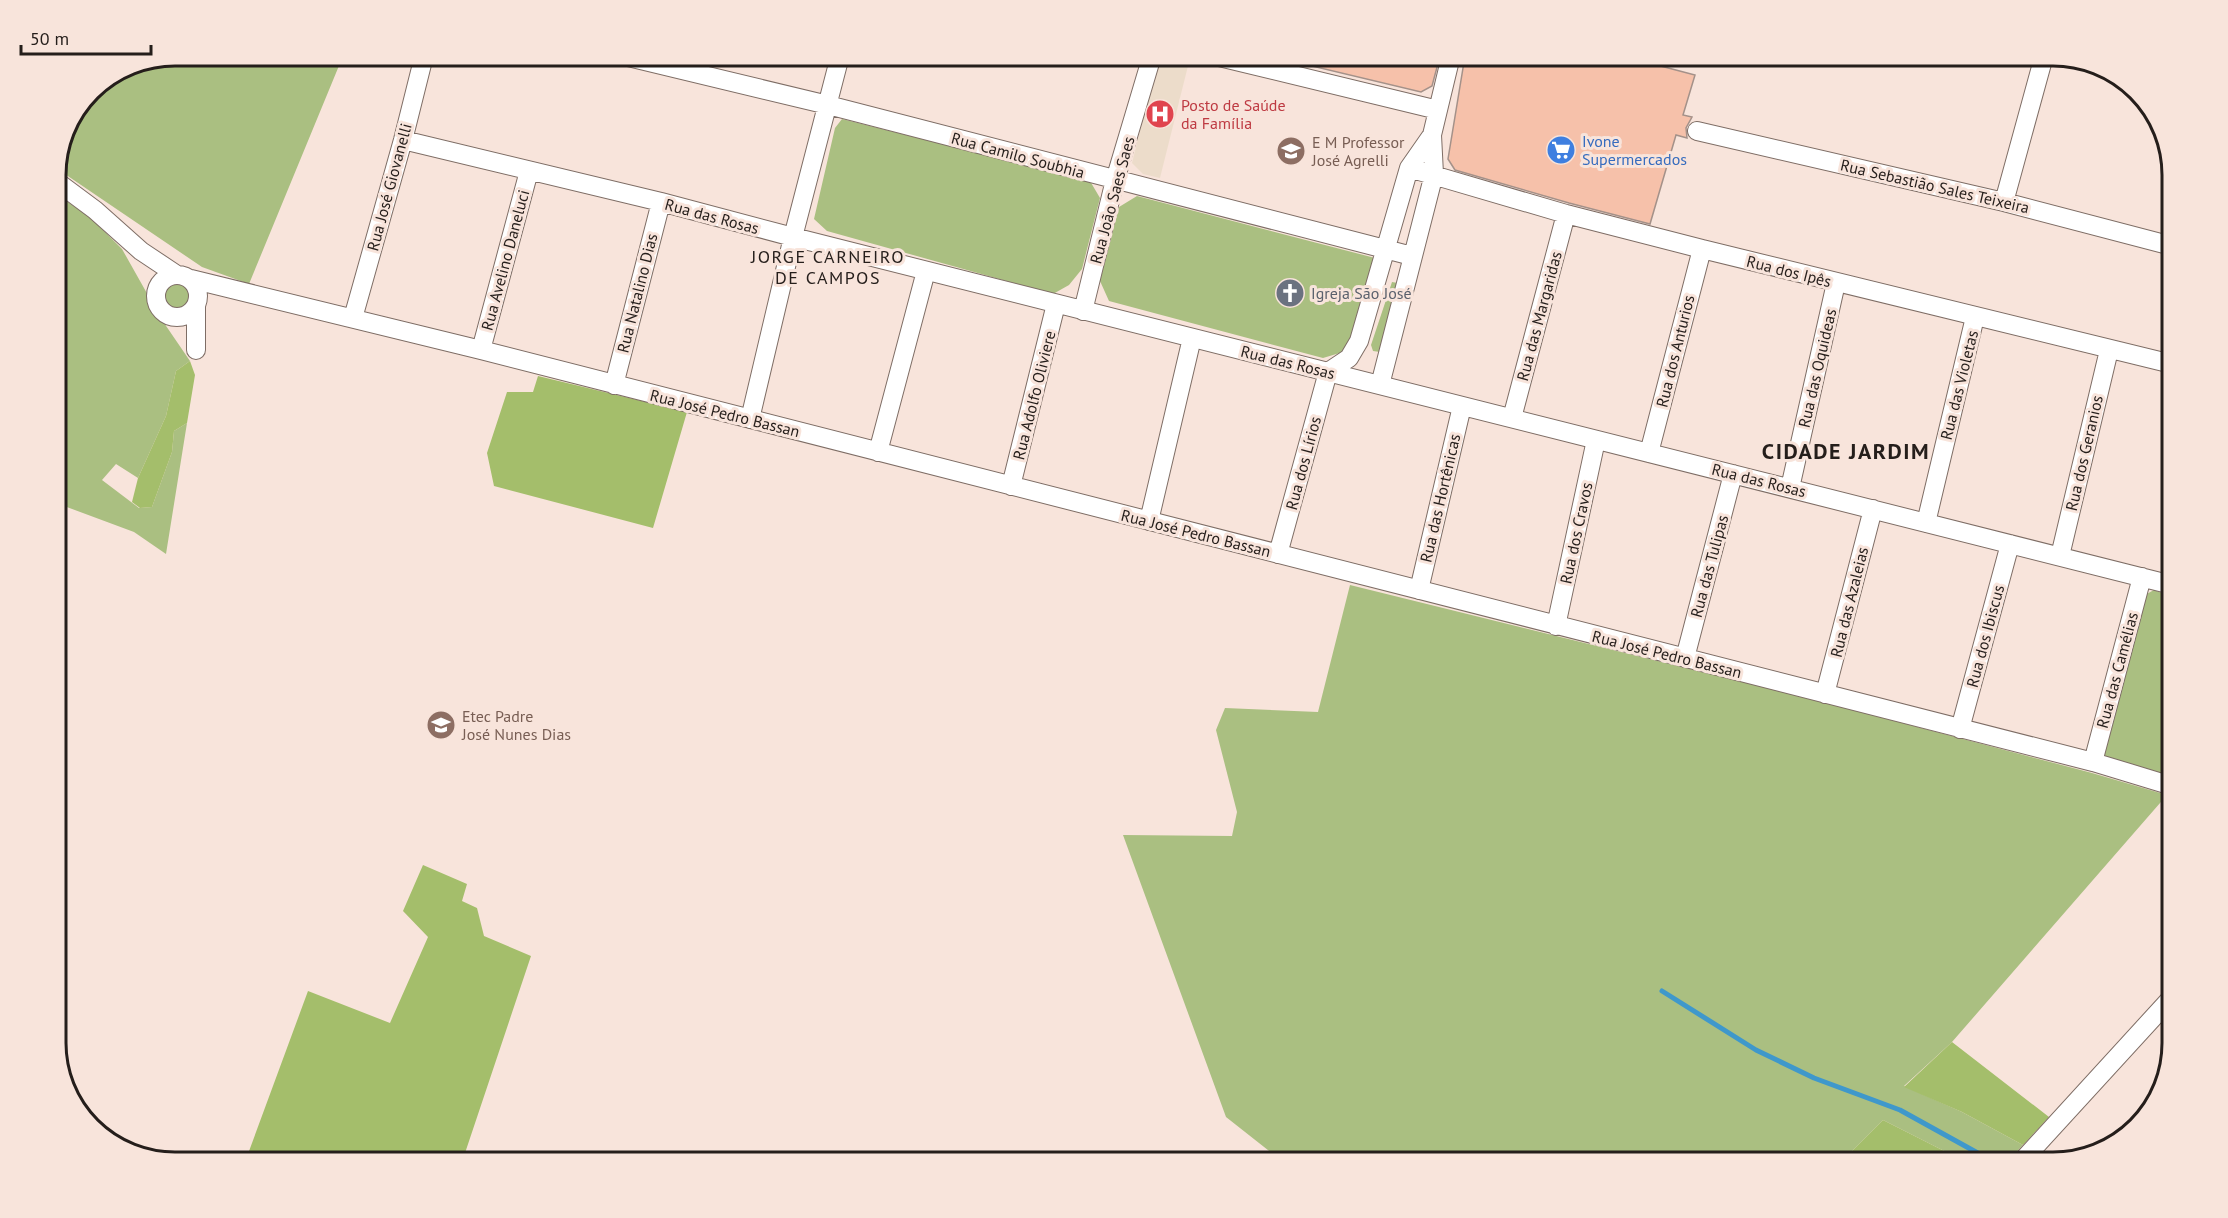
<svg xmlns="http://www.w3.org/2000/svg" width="2228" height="1218" font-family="'PT Sans',sans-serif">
  <rect width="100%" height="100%" fill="#f8e4db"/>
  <path fill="#ecdcca" d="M1168 57 1189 62 1160 178 1143 174 1132 163 1156 66Z"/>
  <path fill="#aabf81" d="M175 56H343L249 284 202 267 56 168 65 129 91 90 129 64Z
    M842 119 1090 181 1100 198 1082 269 1069 285 1053 294 827 231 814 219 835 128Z
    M56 194 91 218 122 249 162 320 190 361 176 371 166 416 138 478 116 464 102 480 139 508 152 507 172 452 174 431 187 423 166 554 134 532 56 503Z
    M1137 196 1375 258 1362 334 1343 352 1323 358 1109 301 1100 281 1119 207Z
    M1392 282 1398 283 1380 352 1373 351 1371 345Z
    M164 297a14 14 0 1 1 28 0a14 14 0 1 1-28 0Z
    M1350 585 1823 702 2092 773 2167 795 1952 1042 1904 1086 1962 1112 2023 1145 2007 1162H1966L1883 1120 1841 1162H1283L1226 1117 1123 835 1232 836 1237 812 1216 730 1225 708 1318 712Z
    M2154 590 2172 597V770L2165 775 2108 761 2101 753 2141 597Z"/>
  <path fill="#a4be6b" d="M190 361 195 375 187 423 174 431 172 452 152 507 140 508 132 502 138 478 166 416 176 371Z
    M538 376 687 412 653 528 494 486 487 453 507 392H533Z
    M423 865 467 884 462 901 477 908 484 936 531 956 462 1162H245L308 991 390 1023 428 937 403 911Z
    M1952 1042 2049 1117 2023 1145 1962 1112 1904 1087Z
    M1883 1120 1966 1162H1860L1847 1156Z"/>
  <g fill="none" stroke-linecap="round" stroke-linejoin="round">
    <path stroke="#3f98cb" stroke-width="5" d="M1662 991 1756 1050 1814 1078 1900 1110 1994 1162"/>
  </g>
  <path fill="#f6c1aa" stroke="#a49189" stroke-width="1.5" d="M1292 56H1440L1432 86 1421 92 1291 61Z
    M1465 56H1636L1638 60 1695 75 1683 115 1692 117 1686 128 1687 138 1676 135 1650 224 1569 203 1455 170 1448 159Z"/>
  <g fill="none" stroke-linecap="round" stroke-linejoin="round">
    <g stroke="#7e6d65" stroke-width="20">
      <path id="minor" d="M624 56 828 105 1412 256
        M1215 56 1438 110
        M1697 131 2004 202 2172 246
        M403 140 661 202 793 237 2172 585
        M1409 168 1566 214 1702 249 2172 364
        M56 181 95 210 141 251 177 275
        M2004 202 2044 56
        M156 296a21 21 0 1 1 42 0a21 21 0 1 1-42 0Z
        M191 279 481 350 2093 762 2172 786
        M1083 311 1115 180 1152 56
        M353 318 403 140 424 56
        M196 350V306
        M481 350 529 171
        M614 385 661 202
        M1380 385 1434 174 1432 135 1451 56
        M1512 418 1566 214
        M750 419 793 237 840 56
        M878 452 926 271
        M1649 453 1702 249
        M1011 486 1056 304
        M1790 488 1836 283
        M1149 521 1192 338
        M1926 523 1975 317
        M1278 554 1328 372 1349 358 1359 341 1409 168 1432 135
        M2060 556 2109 350
        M1419 590 1462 406
        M1556 626 1596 440
        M1685 658 1733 474
        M1825 694 1873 509
        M1960 729 2010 544
        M2093 762 2142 577
        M2021 1162 2172 997"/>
    </g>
    <use href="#minor" stroke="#fff" stroke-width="18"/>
  </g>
  <defs>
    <g id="hospital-disc" transform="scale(1.5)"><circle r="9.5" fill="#e0444e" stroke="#f8e4db"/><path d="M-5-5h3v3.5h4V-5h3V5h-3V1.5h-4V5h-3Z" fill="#fff"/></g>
    <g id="supermarket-disc" transform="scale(1.5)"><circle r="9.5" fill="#3f7fe0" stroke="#f8e4db"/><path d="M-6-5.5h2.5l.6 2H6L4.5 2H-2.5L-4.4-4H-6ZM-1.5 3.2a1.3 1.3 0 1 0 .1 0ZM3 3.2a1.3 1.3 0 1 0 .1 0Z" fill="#fff"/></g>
    <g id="school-disc" transform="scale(1.5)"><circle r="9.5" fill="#8d6e63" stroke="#f8e4db"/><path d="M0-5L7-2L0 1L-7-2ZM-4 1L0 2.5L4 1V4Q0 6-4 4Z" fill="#fff"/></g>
    <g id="church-disc" transform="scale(1.5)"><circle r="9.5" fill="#6b7280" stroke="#f8e4db"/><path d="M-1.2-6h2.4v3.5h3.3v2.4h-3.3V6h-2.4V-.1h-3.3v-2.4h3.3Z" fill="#fff"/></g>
    <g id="university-disc" transform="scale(1.5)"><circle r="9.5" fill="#8d6e63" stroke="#f8e4db"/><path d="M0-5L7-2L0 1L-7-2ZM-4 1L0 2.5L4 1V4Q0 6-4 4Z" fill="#fff"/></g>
  </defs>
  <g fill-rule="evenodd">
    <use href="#hospital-disc" x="1160" y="114"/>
    <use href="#supermarket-disc" x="1561" y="150"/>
    <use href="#school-disc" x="1291" y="151"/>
    <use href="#church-disc" x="1290" y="293"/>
    <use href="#university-disc" x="441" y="725"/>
  </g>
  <g text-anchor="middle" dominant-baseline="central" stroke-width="6" stroke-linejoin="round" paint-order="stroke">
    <g font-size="16" fill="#be3a42" stroke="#f8e4db" text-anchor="start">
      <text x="1181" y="105">Posto de Saúde<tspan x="1181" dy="18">da Família</tspan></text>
    </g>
    <g font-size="16" fill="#366cbe" stroke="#f8e4db" text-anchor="start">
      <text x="1582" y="141">Ivone<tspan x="1582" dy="18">Supermercados</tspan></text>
    </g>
    <g font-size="16" fill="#785e54" stroke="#f8e4db" text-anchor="start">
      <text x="1312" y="142">E M Professor<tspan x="1312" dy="18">José Agrelli</tspan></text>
      <text x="462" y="716">Etec Padre<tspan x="462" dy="18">José Nunes Dias</tspan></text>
    </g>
    <g font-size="16" fill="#251e1b" stroke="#f8e4db">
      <text transform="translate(1018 155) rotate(15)">Rua Camilo Soubhia</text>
      <text transform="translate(1935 186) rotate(13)">Rua Sebastião Sales Teixeira</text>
      <text transform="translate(389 187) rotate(-75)">Rua José Giovanelli</text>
      <text transform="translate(1112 200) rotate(-75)">Rua João Saes Saes</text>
      <text transform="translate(712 216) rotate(15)">Rua das Rosas</text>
      <text transform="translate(505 260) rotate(-75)">Rua Avelino Daneluci</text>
      <text transform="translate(1789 271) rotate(14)">Rua dos Ipês</text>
      <text transform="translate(637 293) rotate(-76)">Rua Natalino Dias</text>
      <text transform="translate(1539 316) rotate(-75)">Rua das Margaridas</text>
      <text transform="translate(1675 351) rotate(-76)">Rua dos Anturios</text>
      <text transform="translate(1288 362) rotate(14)">Rua das Rosas</text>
      <text transform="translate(1817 368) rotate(-77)">Rua das Oquideas</text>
      <text transform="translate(1959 385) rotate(-76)">Rua das Violetas</text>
      <text transform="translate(1034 395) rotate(-76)">Rua Adolfo Oliviere</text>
      <text transform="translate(725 413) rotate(14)">Rua José Pedro Bassan</text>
      <text transform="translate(2084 453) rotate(-77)">Rua dos Geranios</text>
      <text transform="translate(1303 463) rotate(-75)">Rua dos Lírios</text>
      <text transform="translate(1759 480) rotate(14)">Rua das Rosas</text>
      <text transform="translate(1440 498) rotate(-77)">Rua das Hortênicas</text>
      <text transform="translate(1196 533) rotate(14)">Rua José Pedro Bassan</text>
      <text transform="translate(1576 533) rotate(-78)">Rua dos Cravos</text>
      <text transform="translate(1709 566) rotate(-75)">Rua das Tulipas</text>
      <text transform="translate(1849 602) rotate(-76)">Rua das Azaleias</text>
      <text transform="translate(1985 636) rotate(-75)">Rua dos Ibiscus</text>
      <text transform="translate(1667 654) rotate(14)">Rua José Pedro Bassan</text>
      <text transform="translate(2117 670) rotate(-75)">Rua das Camélias</text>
    </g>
    <g font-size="16" fill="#5b616d" stroke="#f8e4db" text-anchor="start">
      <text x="1311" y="293">Igreja São José</text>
    </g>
    <g font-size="18" letter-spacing="1.5" fill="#251e1b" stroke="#f8e4db">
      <text x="828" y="256">JORGE CARNEIRO<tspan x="828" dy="21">DE CAMPOS</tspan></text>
    </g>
    <g font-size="22" font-weight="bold" letter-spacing="1.5" fill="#251e1b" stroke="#f8e4db">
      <text x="1846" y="451">CIDADE JARDIM</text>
    </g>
  </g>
  <path d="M0 0H2228V1218H0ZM175 66H2053A109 109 0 0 1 2162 175V1043A109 109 0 0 1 2053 1152H175A109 109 0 0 1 66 1043V175A109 109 0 0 1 175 66Z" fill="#f8e4db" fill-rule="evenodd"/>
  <path fill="none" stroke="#251e1b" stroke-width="3" d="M175 66H2053A109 109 0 0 1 2162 175V1043A109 109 0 0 1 2053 1152H175A109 109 0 0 1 66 1043V175A109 109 0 0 1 175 66Z"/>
  <path d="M21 45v9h130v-9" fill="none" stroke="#251e1b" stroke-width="3"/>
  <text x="30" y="45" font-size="18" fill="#251e1b" stroke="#f8e4db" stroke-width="4.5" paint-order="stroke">50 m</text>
</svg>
